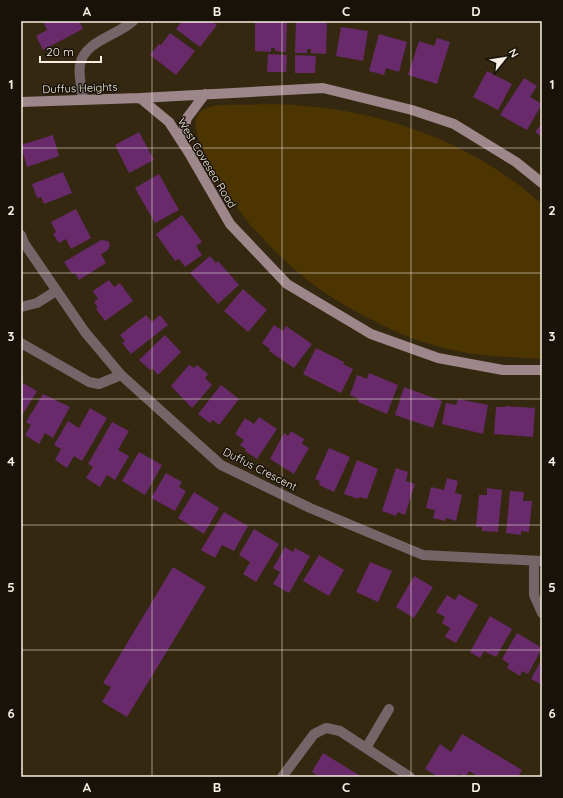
<svg xmlns="http://www.w3.org/2000/svg" width="563" height="798" font-family="Quicksand,sans-serif">
  <rect width="100%" height="100%" fill="#352811"/>
  <path fill="#4c3500" d="M220 105C248 105 277 103 305 106 392 113 477 146 542 204V359C514 357 485 357 457 351 417 343 378 325 343 304 311 286 281 259 257 232 241 215 190 143 196 119 199 108 211 106 220 105Z"/>
  <path fill="#682a6a" d="M43 21H79L83 29 43 50 36 36 47 30Z
    M182 21H212L217 25 200 47 176 29Z
    M255 21H287L286 52 275 51V48H271V52L255 51Z
    M296 21H327L326 54 311 53V49H307V53H295Z
    M341 27 368 31 363 61 336 56Z
    M170 33 195 51 176 75 150 55 159 44 161 45Z
    M379 34 407 42 399 72 386 68 384 75 369 71Z
    M437 38 450 42 437 84 408 75 419 41 434 46Z
    M268 54 287 55 286 72H267Z
    M295 55 316 56 315 73H295Z
    M487 71 512 84 498 110 473 97Z
    M524 78 537 86 530 97 542 104 527 130 500 115Z
    M542 123V137L535 132Z
    M139 132 154 160 129 173 115 145Z
    M53 135 59 156 27 167 21 145Z
    M63 172 72 193 44 204 41 197 37 198 32 184Z
    M159 174 179 210 155 223 135 188Z
    M76 209 91 238 71 249 66 239 59 243 53 234 56 232 51 222Z
    M182 215 202 242 196 246 202 255 185 267 179 259 175 261 156 234Z
    M101 240 108 241 110 245 108 250 101 254 106 263 79 280 75 273 72 274 64 262Z
    M210 256 216 263 218 261 239 285 218 304 190 273Z
    M109 280 114 287 120 283 133 301 105 321 96 309 98 308 94 302 98 299 93 291Z
    M243 289 267 310 248 332 224 311Z
    M146 315 152 322 160 315 168 325 131 354 122 343 125 341 120 335Z
    M274 325 283 331 286 326 312 344 294 368 269 351 270 349 262 343Z
    M165 335 181 352 158 375 152 368 150 370 139 360Z
    M316 348 344 362 343 364 353 369 341 393 303 374Z
    M189 365 194 368 197 365 208 374 205 378 212 385 192 408 171 386Z
    M369 373 398 385 387 414 358 402 359 399 350 395 357 375 367 379Z
    M21 382 37 391 21 417Z
    M221 385 239 399 219 425 213 420 210 423 198 414Z
    M404 387 442 401 433 428 395 415Z
    M43 394 70 407 53 438 45 433 39 444 25 435 31 425 26 422Z
    M458 399 488 405 483 434 442 424 446 403 456 405Z
    M506 406 535 408 533 437 494 434 496 407H505Z
    M90 408 107 418 82 461 74 456 67 468 55 460 61 449 54 445 68 421 79 428Z
    M259 417 277 429 257 459 245 451 246 449 240 445 244 440 235 434 245 418 254 424Z
    M112 422 129 431 118 450 129 456 115 480 107 475 100 487 86 478 93 467 88 464Z
    M291 431 304 439 302 444 309 448 294 474 270 459 284 433 288 436Z
    M329 448 350 457 334 492 319 485 320 481 315 479Z
    M139 452 162 465 145 495 122 481Z
    M357 460 378 469 367 499 359 497 358 499 344 494Z
    M396 468 408 472 406 481 415 484 405 515 398 512 396 516 382 511Z
    M166 473 182 482 179 487 186 491 175 511 151 498Z
    M447 478 458 481 455 493 462 495 456 521 446 518 445 521 433 518 435 510 426 508 431 487 444 490Z
    M487 488 502 490 498 532 482 531V527H476L479 495H487Z
    M510 491 524 492 523 501H532L529 532 521 531V535L506 533Z
    M194 492 219 508 204 534 178 518Z
    M224 512 248 526 234 551 222 545 215 558 201 550Z
    M254 529 279 544 256 582 243 574 250 562 239 555Z
    M285 547 293 552 295 548 310 556 289 593 273 584 280 572 273 568Z
    M319 555 344 570 329 596 303 581Z
    M370 562 392 571 378 602 356 592Z
    M173 567 206 587 127 717 102 702 111 687 103 683Z
    M414 576 433 587 414 618 396 607Z
    M459 594 478 605 456 643 445 637 450 628 442 623 445 617 436 612 447 595 455 600Z
    M490 616 512 629 496 657 484 651 480 658 470 652Z
    M517 633 542 648 528 674 522 671 520 676 507 668 509 664 502 659Z
    M542 659V685L531 679Z
    M462 734 522 770 518 777H479L469 771 466 777 458 774 456 777H434L435 775 425 769 440 744 451 752Z
    M323 753 362 777H320L312 772Z"/>
  <g fill="none" stroke-linecap="round" stroke-linejoin="round">
    <path stroke="#746668" stroke-width="10" d="M21 343 89 382 99 384 121 375
      M366 748 389 709
      M282 777 314 734 326 728 340 731 410 777"/>
    <path stroke="#746668" stroke-width="10" d="M83 100C82 89 78 75 80 65 84 41 117 36 133 21
      M21 235 24 243 85 332 121 375 221 465 310 508 423 555 542 561
      M21 307 37 303 56 291
      M534 561V595L542 613"/>
    <path stroke="#9e878b" stroke-width="10" d="M140 98 169 122 189 153 230 224 287 284 371 334 438 358 503 370H542
      M21 102 140 98 323 88 412 110 454 124 516 162 542 183
      M181 140 187 118 205 94"/>
  </g>
  <path fill="none" stroke="#f7efe1" stroke-width="1" stroke-opacity="0.55" d="M152 21V777M282 21V777M411 21V777M21 148H542M21 273H542M21 399H542M21 525H542M21 650H542"/>
  <g text-anchor="middle" dominant-baseline="central" stroke-width="3" stroke-linejoin="round" paint-order="stroke">
    <g font-size="11" fill="#f7efe1" stroke="#181208">
      <text transform="translate(80 88) rotate(-2)">Duffus Heights</text>
      <text transform="translate(207 163) rotate(59)">West Covesea Road</text>
      <text transform="translate(260 469) rotate(27)">Duffus Crescent</text>
    </g>
  </g>
  <rect width="563" height="798" fill="none" stroke="#181208" stroke-width="44"/>
  <g transform="translate(505 58) rotate(60)" stroke="#181208" stroke-width="3" paint-order="stroke">
  <path d="M0-3L7 15L0 10L-7 15Z" fill="#f7efe1"/>
  <text y="-6" font-size="11" font-weight="bold" text-anchor="middle" fill="#f7efe1">N</text>
  </g>
  <path d="M40 56v6h61v-6" fill="none" stroke="#f7efe1" stroke-width="2"/>
  <text x="46" y="56" font-size="12" fill="#f7efe1" stroke="#181208" stroke-width="3" paint-order="stroke">20 m</text>
  <rect x="22" y="22" width="519" height="754" fill="none" stroke="#f7efe1" stroke-width="1.5"/>
  <g font-size="13" text-anchor="middle" font-weight="bold" fill="#f7efe1">
    <text x="87" y="16">A</text>
    <text x="217" y="16">B</text>
    <text x="346" y="16">C</text>
    <text x="476" y="16">D</text>
    <text x="11" y="89">1</text>
    <text x="552" y="89">1</text>
    <text x="11" y="215">2</text>
    <text x="552" y="215">2</text>
    <text x="11" y="341">3</text>
    <text x="552" y="341">3</text>
    <text x="11" y="466">4</text>
    <text x="552" y="466">4</text>
    <text x="11" y="592">5</text>
    <text x="552" y="592">5</text>
    <text x="11" y="718">6</text>
    <text x="552" y="718">6</text>
    <text x="87" y="792">A</text>
    <text x="217" y="792">B</text>
    <text x="346" y="792">C</text>
    <text x="476" y="792">D</text>
  </g>
</svg>
